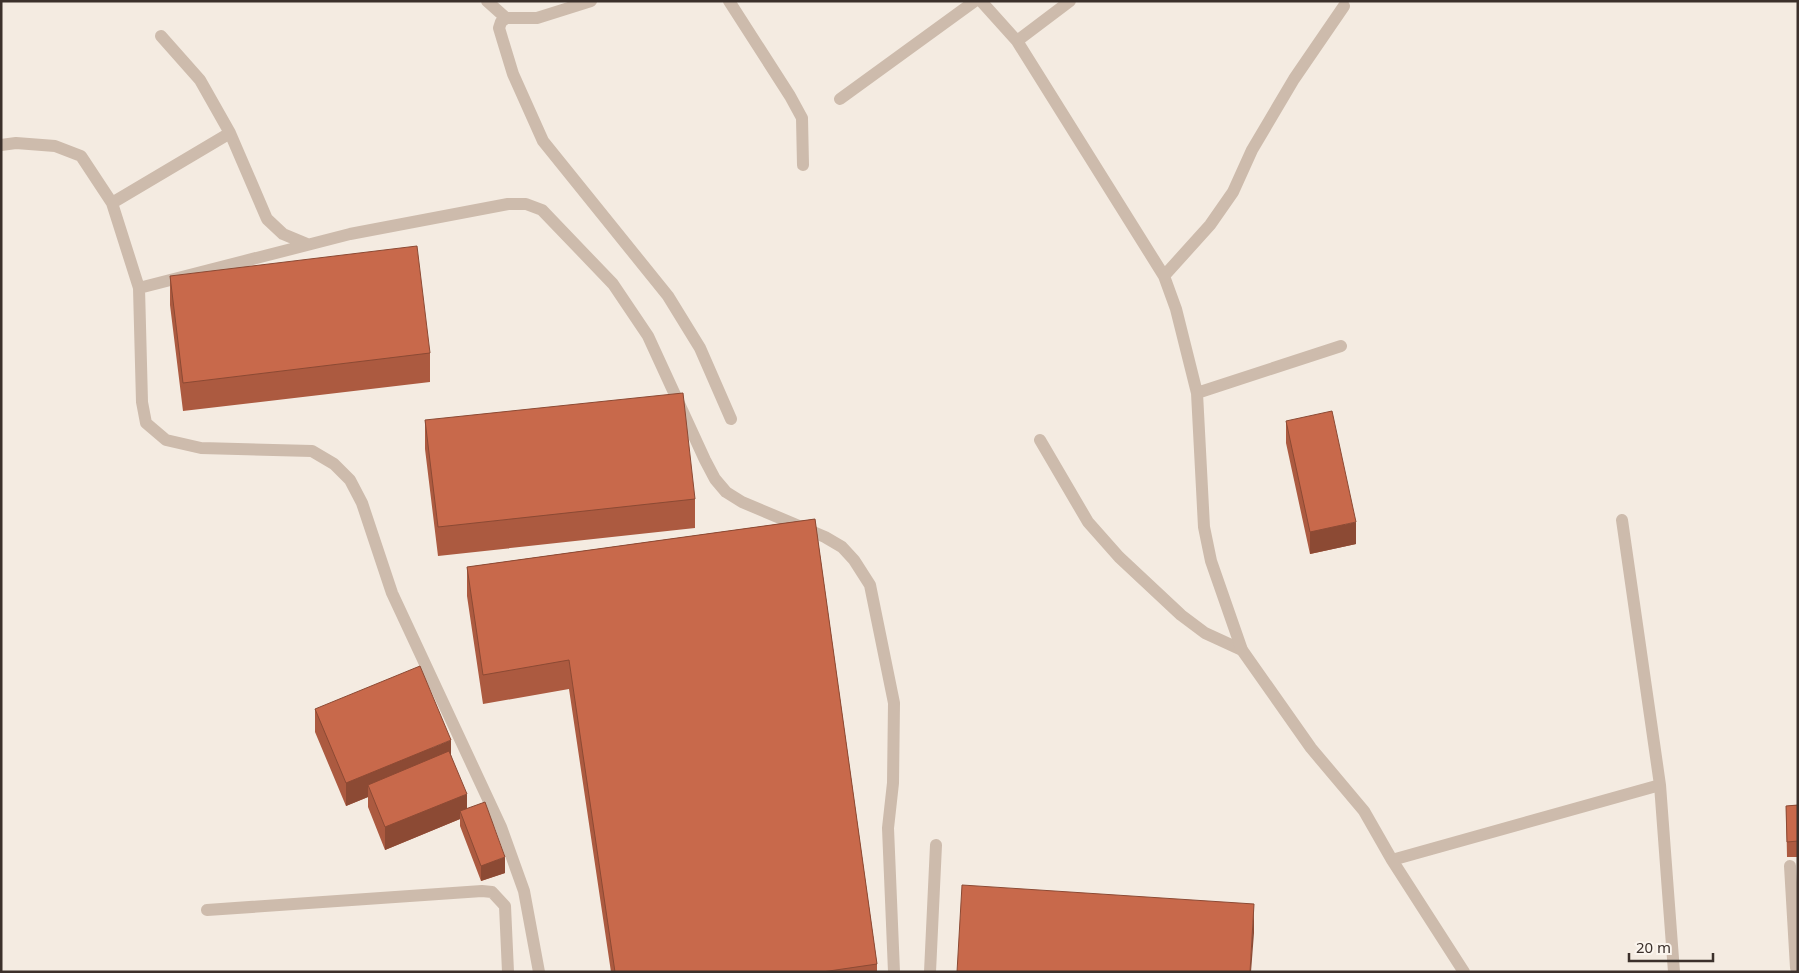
<svg xmlns="http://www.w3.org/2000/svg" width="1799" height="973" font-family="'Noto Sans',sans-serif">
  <rect width="100%" height="100%" fill="#f4ebe1"/>
  <g fill="none" stroke-linecap="round" stroke-linejoin="round">
    <path stroke="#cdbbac" stroke-width="12" d="M230 133 267 219 283 234 307 244
      M1 145 16 143 55 146 81 156 112 203 139 288 142 402 146 423 166 440 201 448 312 451 334 464 350 480 362 503 392 593 501 827 524 891 539 972
      M112 203 230 133 200 80 161 36
      M139 288 350 234 508 204H526L542 210 613 284 648 336 705 460 715 479 726 492 742 502 825 537 842 547 854 560 870 585 894 703 893 783 888 828 894 972
      M1040 440 1088 522 1119 557 1181 615 1205 633 1242 650
      M1790 866 1796 968
      M207 910 482 891 492 892 505 906 508 972
      M930 972 936 845"/>
    <path stroke="#cdbbac" stroke-width="12" d="M487 1 506 18H537L591 1
      M729 1 790 96 802 118 803 165
      M981 1 1017 41 1164 276 1176 309 1197 393 1204 527 1211 561 1242 650 1311 748 1364 811 1392 860 1464 972
      M506 18 501 22 499 28 502 38 513 74 543 141 668 296 700 348 731 419
      M1017 41 1070 1
      M840 99 975 1
      M1164 276 1210 225 1233 192 1252 150 1294 79 1344 6
      M1197 393 1341 346
      M1622 520 1660 785 1674 972
      M1392 860 1660 785
      M1797 972 1798 968"/>
  </g>
  <path fill="#ac5a40" d="M170 276 430 353V382L183 411 170 305Z
    M425 420 695 499V528L438 556 425 449Z
    M1286 421 1356 544 1310 554 1286 443Z
    M815 519 877 964V972H611L569 689 483 704 467 596V567Z
    M315 709 451 755 467 808 505 873 481 881 460 826V819L385 850 368 807V797L346 806 315 732Z
    M1798 805V857H1787L1786 806Z"/>
  <path fill="#8c4a34" d="M1356 522V544L1310 554V532Z
    M451 740V763L368 785V797L346 806V783Z
    M467 794V816L460 811V819L385 850V827Z
    M505 857V873L481 881V866Z
    M1254 904V933L1251 972H1250Z"/>
  <path fill="#c8694b" stroke="#8c4a34" d="M417 246 430 353 183 383 170 276Z
    M683 393 695 499 438 527 425 420Z
    M1332 411 1356 522 1310 532 1286 421Z
    M815 519 877 964 822 972H615L569 660 483 675 467 567Z
    M420 666 451 740 346 783 315 709Z
    M449 751 467 794 385 827 368 785Z
    M485 802 505 857 481 866 460 811Z
    M1798 805V841L1787 842 1786 806Z
    M962 885 1254 904 1250 972H957Z"/>
  <rect width="1799" height="973" fill="none" stroke="#3b302b" stroke-width="5"/>
  <path d="M1629 953v8h84v-8" fill="none" stroke="#3b302b" stroke-width="2.5"/>
  <text x="1636" y="953" font-size="15" fill="#3b302b" stroke="#fbf5ee" stroke-width="4" paint-order="stroke">20 m</text>
</svg>
